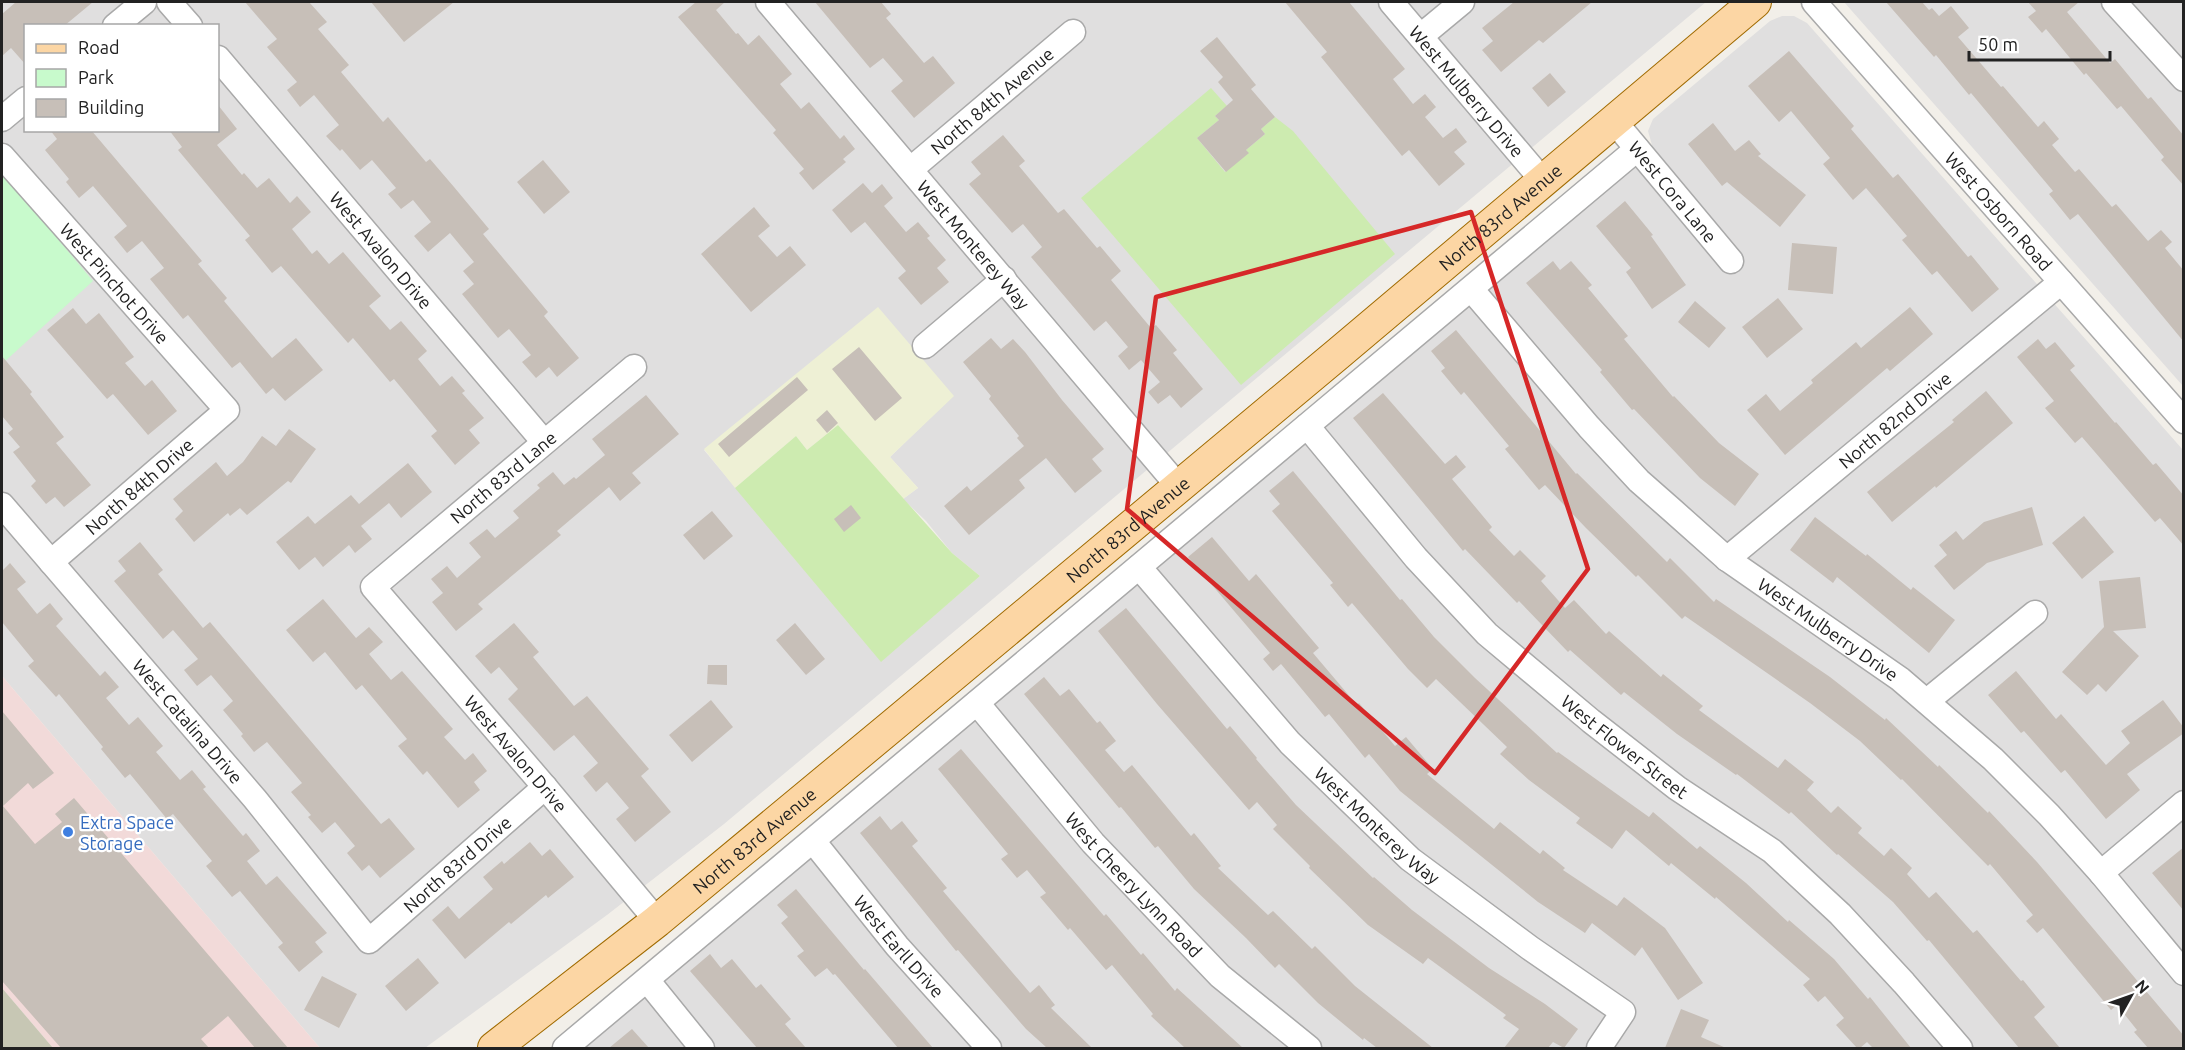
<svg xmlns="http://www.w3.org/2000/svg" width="2185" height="1050" font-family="Ubuntu,sans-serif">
  <rect width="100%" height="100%" fill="#f2efe9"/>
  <path fill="#e0dfdf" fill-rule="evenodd" d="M2 2H1706L724 824 607 915 425 1048H320L2 676ZM26 26H218V130H26ZM953 396 890 457 918 488 903 499 926 521 952 553 980 576 881 661 704 450Z
    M1844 2H2183V386Z
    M1782 16H1794L1807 23 2183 450V1048H576L1652 145 1648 131 1653 119 1770 21Z"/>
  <path fill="#f2dad9" d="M2 676 320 1048H53L2 988Z"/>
  <path fill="#c7c7b4" d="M2 988 53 1048H2Z"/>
  <path fill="#eef0d5" d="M878 307 954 396 890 457 918 488 903 499 838 425 807 450 796 436 735 488 704 449Z"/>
  <path fill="#cdebb0" d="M1211 88 1227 106 1215 116 1219 120 1197 138 1225 172 1248 153 1246 150 1265 134 1261 129 1275 117 1293 131 1395 254 1241 385 1081 198Z
    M838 425 952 553 980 576 881 662 735 488 796 436 807 450Z"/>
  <path fill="#c8facc" d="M2 172 93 281 2 364Z"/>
  <path fill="#c7bfb8" d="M16 2H93L64 26H26V65L11 48 2 56V14Z
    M245 2H309L327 22 318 29 349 65 341 72 383 122 388 117 426 162 430 159 454 187 489 229 483 234 548 312 544 316 579 358 557 377 549 367 536 378 522 362 531 355 509 329 498 338 462 294 474 284 463 271 474 262 450 233 428 252 414 236 431 222 413 200 401 209 388 194 396 188 372 160 360 170 342 149 340 151 326 136 339 125 314 95 300 107 287 90 297 82 267 47 277 39Z
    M371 2H454L404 42Z
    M696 2H725L716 10 736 34 738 33 748 45 759 35 792 74 780 84 801 109 809 102 840 139 844 135 855 149 843 159 846 162 813 190 799 173 804 169 773 133 776 130 678 17Z
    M815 2H881L891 14 886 18 924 63 933 56 955 83 914 118 891 91 903 81 883 58 870 68Z
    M1285 2H1349L1405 69 1393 79 1413 104 1425 94 1436 107 1425 117 1443 138 1456 128 1467 142 1454 152 1465 164 1439 186 1409 150 1402 156 1321 57 1327 52Z
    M1514 2H1592L1543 43 1539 40 1501 72 1482 50 1493 41 1482 28Z
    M1886 2H1922L1929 10 1932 8 1939 16 1951 6 1969 28 1958 37 2001 87 2003 86 2038 127 2044 121 2059 139 2052 145 2075 172 2079 169 2112 207 2116 204 2148 241 2161 230 2172 242 2165 248 2184 271V342L2078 214 2070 220 2049 194 2053 191 1971 93 1969 95 1936 55 1934 57Z
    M2028 2H2079L2067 12 2110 63 2115 59 2148 99 2151 97 2184 136V186L2161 160 2164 157 2121 106 2117 109 2086 73 2084 75 2046 29 2042 33 2028 17 2036 11Z
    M1217 37 1256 85 1251 89 1275 117 1261 129 1265 134 1246 150 1249 153 1226 172 1197 138 1219 120 1215 116 1233 100 1218 82 1223 77 1200 51Z
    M1789 51 1854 126 1851 129 1893 178 1898 174 1968 257 1971 255 1999 289 1972 312 1937 271 1932 275 1902 240 1907 236 1866 188 1853 200 1823 164 1830 158 1791 111 1779 122 1748 86Z
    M1550 73 1566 92 1548 107 1532 88Z
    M218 105 237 129 217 145 242 175 244 173 257 188 269 178 290 203 297 196 311 212 292 229 312 254 317 250 329 264 343 252 381 296 369 306 390 330 401 321 427 351 418 359 440 386 452 376 465 391 462 393 484 418 469 430 480 443 455 465 431 436 437 431 394 379 390 382 353 338 348 343 281 266 272 273 245 240 250 236 178 150 182 147 169 130H218Z
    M1713 123 1735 151 1749 140 1761 154 1758 156 1806 195 1780 227 1727 182 1722 186 1688 144Z
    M50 130H91L202 261 198 264 227 298 224 301 272 358 296 338 323 370 285 401 273 388 266 394 240 362 232 368 188 315 183 319 150 279 164 268 142 241 127 253 114 237 127 226 93 186 79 198 66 182 69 179 45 150 57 139Z
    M1003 135 1025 161 1019 166 1058 213 1064 209 1097 248 1100 246 1121 271 1111 280 1151 328 1156 325 1177 350 1173 353 1203 389 1181 408 1170 395 1158 404 1148 392 1160 382 1141 360 1129 370 1118 356 1128 347 1106 321 1094 331 1031 257 1042 247 1023 224 1012 233 969 184 981 174 971 162Z
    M543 160 570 192 544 214 517 182Z
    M863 183 872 193 882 184 893 198 884 206 906 232 918 222 930 236 927 238 946 260 937 268 949 282 921 305 898 278 906 271 865 222 851 233 832 210Z
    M1625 201 1653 235 1651 236 1686 285 1652 309 1626 272 1631 268 1596 226Z
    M754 207 770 226 758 236 777 257 790 246 806 265 751 312 701 254Z
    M1792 243 1837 247 1833 294 1788 290Z
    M1553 261 1560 270 1571 261 1592 285 1588 288 1628 336 1624 339 1673 397 1674 396 1719 443 1759 474 1735 506 1700 478 1634 409 1632 410 1600 372 1602 370 1526 283Z
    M1778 298 1803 329 1767 358 1742 327Z
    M1695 301 1726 328 1709 348 1678 322Z
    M1910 307 1933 334 1890 371 1887 368 1785 455 1747 410 1766 394 1780 411 1813 383 1811 380 1856 342 1861 348Z
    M73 308 86 324 99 313 134 357 125 363 145 386 152 380 177 411 148 435 113 394 107 399 47 330Z
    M1456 330 1576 474 1577 473 1667 562 1670 558 1714 602 1716 599 1830 677 1885 720 1886 718 1938 767 1939 765 1988 813 1989 811 2037 862 2184 1036V1048H2148L2134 1032 2137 1030 2117 1005 2111 1010 2043 928 2037 933 2026 921 2033 915 1990 864 1988 866 1902 779 1901 780 1860 741 1810 703 1685 616 1682 619 1638 575 1636 577 1586 528 1545 485 1539 490 1505 449 1509 446 1464 392 1461 395 1441 371 1445 368 1431 351Z
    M991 338 1001 349 1013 339 1025 352 1062 400 1104 449 1092 459 1102 471 1075 493 1046 458 1019 480 1025 488 969 535 944 506 967 486 971 491 1024 446 1017 438 1019 436 989 399 991 396 963 362Z
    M2038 339 2046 349 2055 342 2075 366 2070 370 2115 423 2116 422 2153 465 2156 463 2184 496V546L2160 518 2155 522 2082 437 2075 443 2045 408 2054 401 2017 357Z
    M859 347 902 398 875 421 832 369Z
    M2 356 32 392 30 394 64 437 56 443 91 485 64 507 55 497 46 504 31 486 36 481 13 452 20 447 8 433 13 429 2 416Z
    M797 377 808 390 729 457 718 444Z
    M1986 391 2013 423 1936 488 1935 486 1892 522 1867 492 1954 422 1952 420Z
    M1383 393 1445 464 1456 455 1466 467 1452 479 1492 527 1489 530 1514 556 1520 550 1546 576 1541 581 1565 608 1574 600 1606 634 1609 631 1661 677 1663 674 1703 706 1699 710 1778 768 1785 759 1814 782 1807 790 1831 813 1838 806 1862 828 1858 833 1884 856 1891 848 1912 868 1907 874 1929 898 1936 892 1973 933 1977 930 2021 981 2023 980 2045 1007 2034 1017 2060 1048H2019L1929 940 1927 941 1893 902 1838 854 1837 855 1791 812 1789 814 1737 774 1736 775 1677 734 1624 692 1621 695 1570 650 1568 652 1519 601 1517 603 1465 549 1463 551 1353 418Z
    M646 395 679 434 632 473 641 483 620 501 609 487 557 531 561 535 478 604 483 609 456 631 432 602 443 593 431 579 447 566 457 578 481 557 469 543 487 529 495 538 519 518 513 511 540 488 537 485 553 472 564 485 574 477 576 479 605 455 592 439Z
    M827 410 838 423 827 433 816 420Z
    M289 429 316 449 291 483 288 481 247 515 240 508 230 516 228 513 194 542 175 519 183 511 173 499 216 462 227 476 243 462 262 436 276 446Z
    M408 463 432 492 401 518 389 503 361 526 372 539 355 553 349 545 323 567 315 557 299 570 276 542 308 516 315 524 351 495 359 504Z
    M1293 471 1400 600 1402 599 1434 637 1475 678 1557 753 1558 752 1649 817 1653 812 1697 849 1700 846 1746 883 1788 922 1789 920 1834 959 1868 999 1870 997 1911 1048H1873L1867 1042 1860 1048H1857L1836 1025 1844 1018 1825 996 1818 1002 1803 985 1810 979 1716 897 1715 899 1671 863 1669 866 1626 830 1612 849 1576 823 1580 818 1529 780 1500 754 1507 747 1436 679 1427 688 1408 669 1352 603 1348 607 1330 585 1333 583 1272 511 1280 504 1269 491Z
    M851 505 861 518 844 532 834 519Z
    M2032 507 2043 545 1987 563 1954 590 1934 566 1947 555 1939 545 1956 531 1963 540 1984 522Z
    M712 511 733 536 704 560 683 535Z
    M2084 516 2114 552 2082 579 2052 543Z
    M1815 517 1866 556 1867 554 1911 590 1913 587 1955 620 1929 653 1837 577 1833 583 1790 550Z
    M1212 537 1249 581 1256 574 1319 648 1313 653 1357 705 1359 703 1395 746 1406 737 1433 769 1427 774 1494 829 1500 822 1540 854 1543 850 1565 868 1563 870 1617 906 1624 897 1665 928 1703 983 1678 1000 1642 947 1635 956 1592 923 1585 933 1538 902 1400 791 1369 754 1365 758 1329 714 1325 717 1281 664 1273 671 1263 659 1270 653 1188 557Z
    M140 542 163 570 158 574 203 628 210 622 381 824 389 818 415 849 380 878 369 865 362 871 347 853 355 846 335 822 322 833 308 817 311 815 291 792 302 783 267 742 254 752 241 736 243 734 223 710 233 701 211 675 197 686 184 670 198 659 173 630 163 639 114 581 126 571 118 561Z
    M10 563 26 582 17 589 37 614 50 603 63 619 56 626 100 676 105 671 119 687 106 698 129 725 138 717 163 746 156 752 180 780 192 770 206 787 203 789 243 836 246 833 260 851 247 861 266 885 277 876 327 933 315 942 323 952 299 972 278 947 283 943 240 891 232 897 206 866 212 861 173 814 167 819 130 774 125 778 101 749 103 747 59 694 56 697 28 666 34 661 2 622V571Z
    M2140 577 2146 628 2113 631 2139 656 2106 692 2098 684 2087 695 2062 672 2104 627 2099 581Z
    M323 599 356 638 369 627 383 642 369 654 391 680 402 671 453 729 444 737 465 760 473 753 487 771 474 782 480 790 458 808 427 771 423 775 398 746 407 739 362 685 356 690 325 652 313 662 286 630Z
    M1126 608 1227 729 1230 726 1257 758 1256 759 1296 805 1373 878 1374 877 1412 910 1489 968 1545 1004 1578 1029 1564 1048 1553 1042 1548 1048H1504L1519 1029 1503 1018 1506 1015 1428 958 1423 964 1368 925 1309 868 1310 866 1273 829 1277 825 1257 802 1249 810 1157 704 1098 631Z
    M514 623 539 652 533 657 574 706 587 696 649 769 641 776 671 812 635 842 616 819 629 808 607 782 596 792 583 776 598 763 574 735 554 751 508 699 518 689 499 667 491 674 475 656Z
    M795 623 825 659 806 675 776 640Z
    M708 665H727V685L707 684Z
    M2016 671 2056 719 2061 714 2106 765 2130 743 2121 731 2163 700 2184 728V733L2127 774 2140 790 2106 819 2065 770 2061 773 2024 731 2021 733 1988 695Z
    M1044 677 1060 696 1069 689 1097 723 1100 721 1116 741 1105 750 1124 772 1132 765 1191 836 1194 833 1221 866 1218 868 1268 915 1273 911 1312 949 1315 946 1355 986 1433 1048H1377L1364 1038 1363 1040 1318 1003 1279 964 1275 968 1246 938 1194 889 1158 846 1155 848 1121 807 1119 808 1024 694Z
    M711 700 733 727 692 762 669 735Z
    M2 711 54 773 33 789 28 783 3 806 35 844 62 822 55 814 74 798 288 1048H255L228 1016 201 1039 209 1048H61L2 981Z
    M961 749 1104 916 1106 914 1141 955 1143 953 1175 991 1177 988 1243 1048H1185L1151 1016 1153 1014 1112 965 1106 970 1070 928 1068 930 1040 897 1046 893 1027 870 1017 878 1001 859 1008 854 938 769Z
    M880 816 891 830 902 821 918 841 912 846 947 888 943 891 1030 993 1039 985 1055 1005 1051 1008 1092 1048H1047L1026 1029 958 950 956 951 860 833Z
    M530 842 542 856 550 849 574 877 548 898 546 895 511 924 509 922 465 959 432 920 448 906 459 919 493 889 483 877 502 861 504 864Z
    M2184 847V911L2152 873Z
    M796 889 864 970 865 969 933 1048H898L835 974 833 975 827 968 815 977 797 956 804 951 781 923 788 917 777 905Z
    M710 954 721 968 732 959 756 988 761 984 791 1019 785 1024 806 1048H757L690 971Z
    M418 958 439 983 406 1011 385 986Z
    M322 976 357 994 339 1028 304 1010Z
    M1681 1009 1709 1020 1701 1037 1726 1048H1665Z
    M632 1029 649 1048H609Z"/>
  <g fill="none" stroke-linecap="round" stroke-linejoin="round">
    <g stroke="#a9a9a9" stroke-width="27">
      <g id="minor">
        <path d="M169 2 190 26"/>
        <path id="s1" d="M768 2 1179 487"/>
        <path id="s2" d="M1391 2 1543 181"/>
        <path id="s3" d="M1814 2 2184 421"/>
        <path d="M2114 2 2184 79"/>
        <path d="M115 26 144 2"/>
        <path d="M1421 36 1462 2"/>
        <path id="s4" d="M218 58 544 442"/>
        <path d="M2 119 26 99"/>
        <path id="s5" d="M1614 121 1731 261"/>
        <path id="s6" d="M2 156 227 410 51 562"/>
        <path id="s7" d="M911 169 1073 32"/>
        <path id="s8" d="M1471 289 1589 427 1639 481 1672 510 1727 559 1900 679 1993 759 2049 815 2101 873 2184 973"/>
        <path d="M925 346 1004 279"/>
        <path id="s9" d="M634 367 373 587 545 787 657 921"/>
        <path id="s10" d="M1307 426 1416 558 1487 634 1591 721 1677 788 1772 851 1840 914 1904 983 1960 1048"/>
        <path id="s11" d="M2 505 255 799 369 941 545 787"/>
        <path id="s12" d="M1727 559 2061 282"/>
        <path id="s13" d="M1139 567 1290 743 1410 859 1530 948 1623 1012 1599 1048"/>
        <path d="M1927 701 2035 613"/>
        <path id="s14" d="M977 703 1093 843 1220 976 1309 1048"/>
        <path id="s15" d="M813 841 897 946 989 1048"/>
        <path d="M2101 873 2184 803"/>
        <path d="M647 980 702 1048"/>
        <path d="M565 1048 1637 149"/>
      </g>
    </g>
    <g stroke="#a06b00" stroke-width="34">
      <g id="major">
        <path id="s16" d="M494 1048 657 921 892 726 1339 353 1755 2"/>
      </g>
    </g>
    <use href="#minor" stroke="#fff" stroke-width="24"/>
    <use href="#major" stroke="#fcd6a4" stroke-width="32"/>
  </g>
  <path fill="none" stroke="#d62828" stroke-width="4.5" stroke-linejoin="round" d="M1471 212 1588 569 1435 773 1127 509 1156 297Z"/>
  <circle fill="#3f7fe0" stroke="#fff" stroke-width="2" cx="68" cy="832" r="6"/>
  <g text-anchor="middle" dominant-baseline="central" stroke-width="4.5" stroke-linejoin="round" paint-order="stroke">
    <g font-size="18" fill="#222" stroke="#fff">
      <text stroke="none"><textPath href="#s2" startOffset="117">West Mulberry Drive</textPath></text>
      <text stroke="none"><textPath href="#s7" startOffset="106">North 84th Avenue</textPath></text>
      <text stroke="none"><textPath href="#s5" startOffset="92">West Cora Lane</textPath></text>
      <text stroke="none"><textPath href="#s3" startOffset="279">West Osborn Road</textPath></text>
      <text stroke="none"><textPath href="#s16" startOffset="1305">North 83rd Avenue</textPath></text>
      <text stroke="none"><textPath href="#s1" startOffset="318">West Monterey Way</textPath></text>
      <text stroke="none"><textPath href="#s4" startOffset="252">West Avalon Drive</textPath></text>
      <text stroke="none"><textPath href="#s6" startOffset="170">West Pinchot Drive</textPath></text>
      <text stroke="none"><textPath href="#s12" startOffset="218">North 82nd Drive</textPath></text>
      <text transform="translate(503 477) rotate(-40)">North 83rd Lane</text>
      <text transform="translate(139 486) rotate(-41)">North 84th Drive</text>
      <text stroke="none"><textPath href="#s16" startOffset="819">North 83rd Avenue</textPath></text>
      <text stroke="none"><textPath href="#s8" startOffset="496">West Mulberry Drive</textPath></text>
      <text stroke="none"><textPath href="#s11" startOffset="285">West Catalina Drive</textPath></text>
      <text stroke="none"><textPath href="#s10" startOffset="453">West Flower Street</textPath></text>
      <text stroke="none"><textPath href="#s9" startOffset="561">West Avalon Drive</textPath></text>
      <text stroke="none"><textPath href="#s13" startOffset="352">West Monterey Way</textPath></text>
      <text stroke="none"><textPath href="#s16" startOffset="333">North 83rd Avenue</textPath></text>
      <text stroke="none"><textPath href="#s11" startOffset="687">North 83rd Drive</textPath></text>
      <text stroke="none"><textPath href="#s14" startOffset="240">West Cheery Lynn Road</textPath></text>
      <text stroke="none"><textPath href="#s15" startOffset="136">West Earll Drive</textPath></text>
    </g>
    <g font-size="18" fill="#366cbe" stroke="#fff" text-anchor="start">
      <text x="80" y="822">Extra Space<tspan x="80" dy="21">Storage</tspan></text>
    </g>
  </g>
  <rect width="2185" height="1050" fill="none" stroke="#222222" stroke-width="6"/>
  <rect x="24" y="24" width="195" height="108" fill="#ffffff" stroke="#a7a7a7" stroke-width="1.5"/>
  <rect x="36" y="44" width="30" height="9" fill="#fcd6a4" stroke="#a7a7a7" stroke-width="1.5"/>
  <text x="78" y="54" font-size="18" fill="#222222">Road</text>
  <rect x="36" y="69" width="30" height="18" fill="#c8facc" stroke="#a7a7a7" stroke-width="1.5"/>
  <text x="78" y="84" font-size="18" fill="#222222">Park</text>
  <rect x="36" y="99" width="30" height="18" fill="#c7bfb8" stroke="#a7a7a7" stroke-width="1.5"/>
  <text x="78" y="114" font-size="18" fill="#222222">Building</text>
  <g transform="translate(2131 996) rotate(50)" stroke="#ffffff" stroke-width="4.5" paint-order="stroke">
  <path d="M0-4.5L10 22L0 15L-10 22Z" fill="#222222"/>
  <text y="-9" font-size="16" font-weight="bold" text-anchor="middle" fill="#222222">N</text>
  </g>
  <path d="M1969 51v9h141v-9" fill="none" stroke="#222222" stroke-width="3"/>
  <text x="1978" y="51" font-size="18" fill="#222222" stroke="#ffffff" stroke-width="4.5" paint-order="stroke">50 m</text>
</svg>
